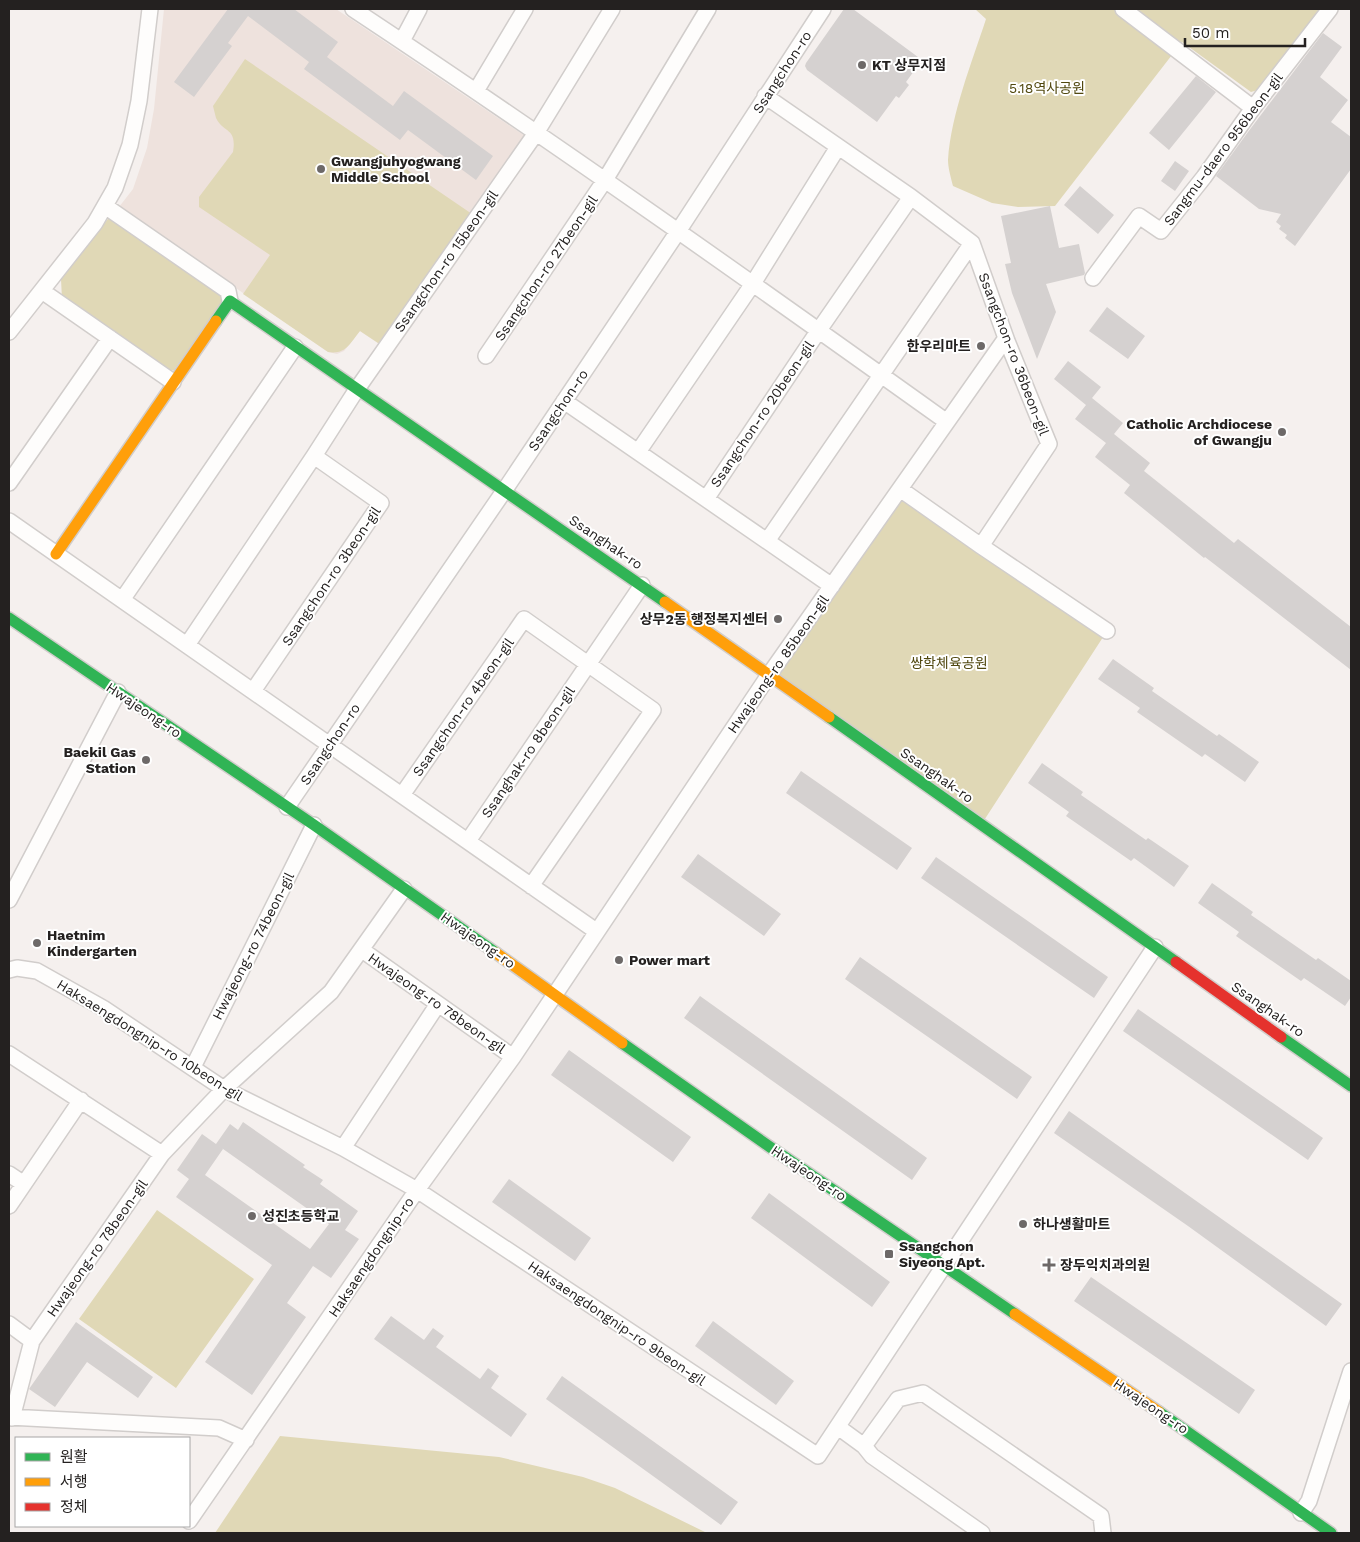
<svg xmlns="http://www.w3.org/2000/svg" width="1360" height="1542" font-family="'Work Sans','Noto Sans KR',sans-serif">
  <rect width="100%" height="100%" fill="#f5f0ee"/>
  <path fill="#eee2dd" d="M164 9H336L525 136 381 345 360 331 344 351 337 354 328 352 119 207 133 189 147 148 154 109Z"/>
  <path fill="#e0d8b6" d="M975 9H1322L1258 90 1251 92 1182 42 1055 206 1018 207 992 203 953 186C951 178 948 168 948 160 951 114 972 62 986 19Z
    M245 59 472 214 381 345 360 331C350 343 346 355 328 352L243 294 270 255 199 207V197L233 152C237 127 224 134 216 118 215 114 214 110 213 106Z
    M111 215 226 296 174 370 165 372 62 299 61 279Z
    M900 489 1107 631 981 825 769 675Z
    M157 1210 254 1279 176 1388 79 1319Z
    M280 1436 499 1457 583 1477 615 1488 707 1533H215Z"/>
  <path fill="#d5d1d0" d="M228 9H294L338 42 327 57 393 106 404 91 493 156 476 180 408 130 400 140 304 69 309 62 248 16 228 43 232 46 194 97 174 82Z
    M844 9H853L922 60 906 82 909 85 899 98 896 96 877 122 807 70 805 66 806 63Z
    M1323 33 1342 47 1320 77 1348 100 1331 122 1351 137V169L1295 246 1285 238 1287 235 1279 229 1281 226 1276 222 1281 214 1259 209 1216 176 1248 132Z
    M1196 76 1216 92 1169 150 1149 133Z
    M1175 161 1189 171 1175 191 1161 181Z
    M1080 186 1114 215 1098 234 1064 205Z
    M1050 206 1059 248 1079 244 1085 273 1084 275 1046 284 1056 312 1037 359 1012 293 1005 264 1011 263 1001 216Z
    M1107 307 1145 336 1128 359 1089 331Z
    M1068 361 1101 387 1092 398 1123 423 1114 434 1150 463 1144 471 1234 543 1238 539 1351 627V670L1205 557 1204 558 1124 493 1130 485 1095 457 1106 443 1075 419 1086 405 1054 379Z
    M1113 659 1154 688 1152 691 1217 736 1219 734 1259 762 1245 782 1205 754 1202 757 1137 712 1140 708 1098 679Z
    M1042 763 1083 792 1081 795 1146 840 1148 838 1189 866 1174 887 1134 858 1131 861 1066 816 1069 812 1028 783Z
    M801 771 912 848 897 870 786 793Z
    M698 854 781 914 764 936 681 877Z
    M936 857 1108 977 1094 998 921 878Z
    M1212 883 1253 912 1251 915 1316 960 1318 958 1351 981V997L1345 1006 1304 978 1301 981 1236 936 1239 932 1198 903Z
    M860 957 1032 1077 1017 1099 845 979Z
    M700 996 927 1158 912 1180 684 1018Z
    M1138 1009 1323 1138 1308 1160 1123 1031Z
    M569 1050 691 1137 673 1162 551 1075Z
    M1069 1111 1342 1304 1326 1326 1188 1226 1054 1133Z
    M243 1122 305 1165 303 1167 323 1180 320 1184 358 1211 345 1230 359 1239 331 1278 313 1266 287 1303 306 1317 252 1395 205 1362 272 1265 176 1197 189 1179 177 1170 202 1134 223 1149 205 1175 310 1249 329 1224 216 1144 230 1124 238 1130Z
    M509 1179 591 1238 575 1261 492 1202Z
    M769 1193 890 1282 872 1307 751 1218Z
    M1091 1277 1255 1390 1239 1414 1074 1301Z
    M391 1316 424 1340 433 1328 444 1336 436 1347 480 1379 488 1368 499 1376 491 1388 527 1414 511 1437 374 1339Z
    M713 1321 794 1381 776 1405 695 1346Z
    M76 1322 153 1377 138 1398 87 1362 55 1407 29 1389Z
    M562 1376 738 1502 721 1525 546 1399Z"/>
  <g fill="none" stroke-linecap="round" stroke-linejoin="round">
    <g stroke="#d1cdcb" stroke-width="18">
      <path id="street" d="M353 9C554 142 751 282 947 422
        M1123 9 1253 108
        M402 41 419 9
        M476 91 525 9
        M765 96 911 197 972 243 1007 341 1049 444 981 546
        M105 206 228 291 230 301
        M1093 278 1139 216 1161 231 1204 177 1253 108 1330 9
        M42 291 173 382
        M9 332 95 223 115 188 130 145 139 101 150 9
        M486 356 605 180 708 9
        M564 401 832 586
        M638 452 752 285 838 147
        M9 483 110 338
        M900 489 981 546 1107 631
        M706 499 819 330 911 197
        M9 521 596 931
        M767 541 972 243
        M122 600 295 347
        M187 645 314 456 357 389 536 133 612 9
        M253 691 381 503 314 456
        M402 795 524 619 653 710 531 886
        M287 807 504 491 679 230 823 9
        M468 841 642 585
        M9 900 118 692
        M362 950 513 1057
        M9 970 17 968 37 971 103 1008 224 1089 343 1148 417 1190 818 1456 1155 947
        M9 1054 162 1154
        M193 1067 314 825
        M343 1148 438 1004
        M9 1174 24 1184
        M9 1206 81 1100
        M9 1324 32 1341
        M9 1417 219 1428 246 1440
        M12 1418 32 1341 162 1154 224 1089 331 992 404 889
        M838 1427 864 1446 872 1456 982 1533
        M864 1446 898 1399 923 1393 1101 1516 1103 1533
        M1301 1513 1309 1501 1351 1371
        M189 1521 417 1190 513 1057 769 675 1006 338"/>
    </g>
    <g stroke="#d1cdcb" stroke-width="14">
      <path id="fast" d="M216 321 230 301 665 602
        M9 618 314 825 496 953
        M829 717 1176 962
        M1281 1037 1351 1086
        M622 1043 770 1147 1015 1314
        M1159 1412 1331 1533"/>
    </g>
    <g stroke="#d1cdcb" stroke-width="14">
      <path id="slow" d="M56 554 216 321
        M665 602 829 717
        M496 953 622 1043
        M1015 1314 1159 1412"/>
    </g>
    <g stroke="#d1cdcb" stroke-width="14">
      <path id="jam" d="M1176 962 1281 1037"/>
    </g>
    <use href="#street" stroke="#fefdfc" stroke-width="15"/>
    <use href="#fast" stroke="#30b455" stroke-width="11"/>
    <use href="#slow" stroke="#ff9f0a" stroke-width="11"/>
    <use href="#jam" stroke="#e5322d" stroke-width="11"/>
  </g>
  <g fill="#6d6968" stroke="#fff" stroke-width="2">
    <circle cx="862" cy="65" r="5"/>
    <circle cx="321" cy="169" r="5"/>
    <circle cx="981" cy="346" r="5"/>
    <circle cx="1282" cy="432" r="5"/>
    <circle cx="778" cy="619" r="5"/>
    <circle cx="146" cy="760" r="5"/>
    <circle cx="37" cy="943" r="5"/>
    <circle cx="619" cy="960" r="5"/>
    <circle cx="252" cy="1216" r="5"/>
    <circle cx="1023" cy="1224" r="5"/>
    <rect x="884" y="1249" width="10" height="10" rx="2.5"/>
    <path d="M1046.5 1257.5h5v5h5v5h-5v5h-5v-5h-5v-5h5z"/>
  </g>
  <g text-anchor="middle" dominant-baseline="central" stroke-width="4" stroke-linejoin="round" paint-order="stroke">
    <g font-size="14" font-weight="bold" fill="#242120" stroke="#fff" text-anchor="start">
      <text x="872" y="65">KT 상무지점</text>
      <text x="331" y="161">Gwangjuhyogwang<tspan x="331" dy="16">Middle School</tspan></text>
      <text x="971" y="346" text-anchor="end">한우리마트</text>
      <text x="1272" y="424" text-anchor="end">Catholic Archdiocese<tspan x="1272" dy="16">of Gwangju</tspan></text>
      <text x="768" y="619" text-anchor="end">상무2동 행정복지센터</text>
      <text x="136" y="752" text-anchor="end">Baekil Gas<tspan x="136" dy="16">Station</tspan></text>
      <text x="47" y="935">Haetnim<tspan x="47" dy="16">Kindergarten</tspan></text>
      <text x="629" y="960">Power mart</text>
      <text x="262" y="1216">성진초등학교</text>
      <text x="1033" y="1224">하나생활마트</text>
      <text x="899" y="1246">Ssangchon<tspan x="899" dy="16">Siyeong Apt.</tspan></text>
      <text x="1060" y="1265">장두익치과의원</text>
    </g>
    <g font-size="14" fill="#242120" stroke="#fff">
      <text transform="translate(782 72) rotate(-57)">Ssangchon-ro</text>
      <text transform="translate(1223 149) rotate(-53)">Sangmu-daero 956beon-gil</text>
      <text transform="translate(446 261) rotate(-55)">Ssangchon-ro 15beon-gil</text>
      <text transform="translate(546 268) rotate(-56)">Ssangchon-ro 27beon-gil</text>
      <text transform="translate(1014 354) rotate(69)">Ssangchon-ro 36beon-gil</text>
      <text transform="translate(558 410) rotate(-56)">Ssangchon-ro</text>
      <text transform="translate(762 414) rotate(-56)">Ssangchon-ro 20beon-gil</text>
      <text transform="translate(606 542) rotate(34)">Ssanghak-ro</text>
      <text transform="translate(331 576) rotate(-56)">Ssangchon-ro 3beon-gil</text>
      <text transform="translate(778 664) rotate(-55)">Hwajeong-ro 85beon-gil</text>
      <text transform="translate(463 707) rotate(-55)">Ssangchon-ro 4beon-gil</text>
      <text transform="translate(144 710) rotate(34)">Hwajeong-ro</text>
      <text transform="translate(330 744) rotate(-56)">Ssangchon-ro</text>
      <text transform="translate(528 752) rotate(-56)">Ssanghak-ro 8beon-gil</text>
      <text transform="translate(937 775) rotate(35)">Ssanghak-ro</text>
      <text transform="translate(478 940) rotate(35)">Hwajeong-ro</text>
      <text transform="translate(253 946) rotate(-63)">Hwajeong-ro 74beon-gil</text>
      <text transform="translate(437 1003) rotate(35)">Hwajeong-ro 78beon-gil</text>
      <text transform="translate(1268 1009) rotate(35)">Ssanghak-ro</text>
      <text transform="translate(150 1040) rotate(32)">Haksaengdongnip-ro 10beon-gil</text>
      <text transform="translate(809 1173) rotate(34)">Hwajeong-ro</text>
      <text transform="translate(97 1248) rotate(-55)">Hwajeong-ro 78beon-gil</text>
      <text transform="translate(371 1257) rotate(-56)">Haksaengdongnip-ro</text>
      <text transform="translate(617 1323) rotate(34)">Haksaengdongnip-ro 9beon-gil</text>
      <text transform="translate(1151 1406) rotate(34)">Hwajeong-ro</text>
    </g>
    <g font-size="14" fill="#51480f" stroke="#fff">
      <text x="1047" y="88">5.18역사공원</text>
      <text x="949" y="663">쌍학체육공원</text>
    </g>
  </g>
  <rect width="1360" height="1542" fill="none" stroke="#242120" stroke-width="20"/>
  <rect x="15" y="1437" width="175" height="90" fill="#ffffff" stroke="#a7a6a6"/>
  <rect x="25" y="1453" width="25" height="8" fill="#30b455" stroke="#a7a6a6"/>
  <text x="60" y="1462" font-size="15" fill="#242120">원활</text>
  <rect x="25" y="1478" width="25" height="8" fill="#ff9f0a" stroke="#a7a6a6"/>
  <text x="60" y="1487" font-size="15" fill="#242120">서행</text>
  <rect x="25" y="1503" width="25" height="8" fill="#e5322d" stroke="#a7a6a6"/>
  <text x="60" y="1512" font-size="15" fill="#242120">정체</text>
  <path d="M1185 38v8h120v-8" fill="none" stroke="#242120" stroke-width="2.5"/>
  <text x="1192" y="38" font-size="15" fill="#242120" stroke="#ffffff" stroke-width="4" paint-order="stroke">50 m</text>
</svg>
